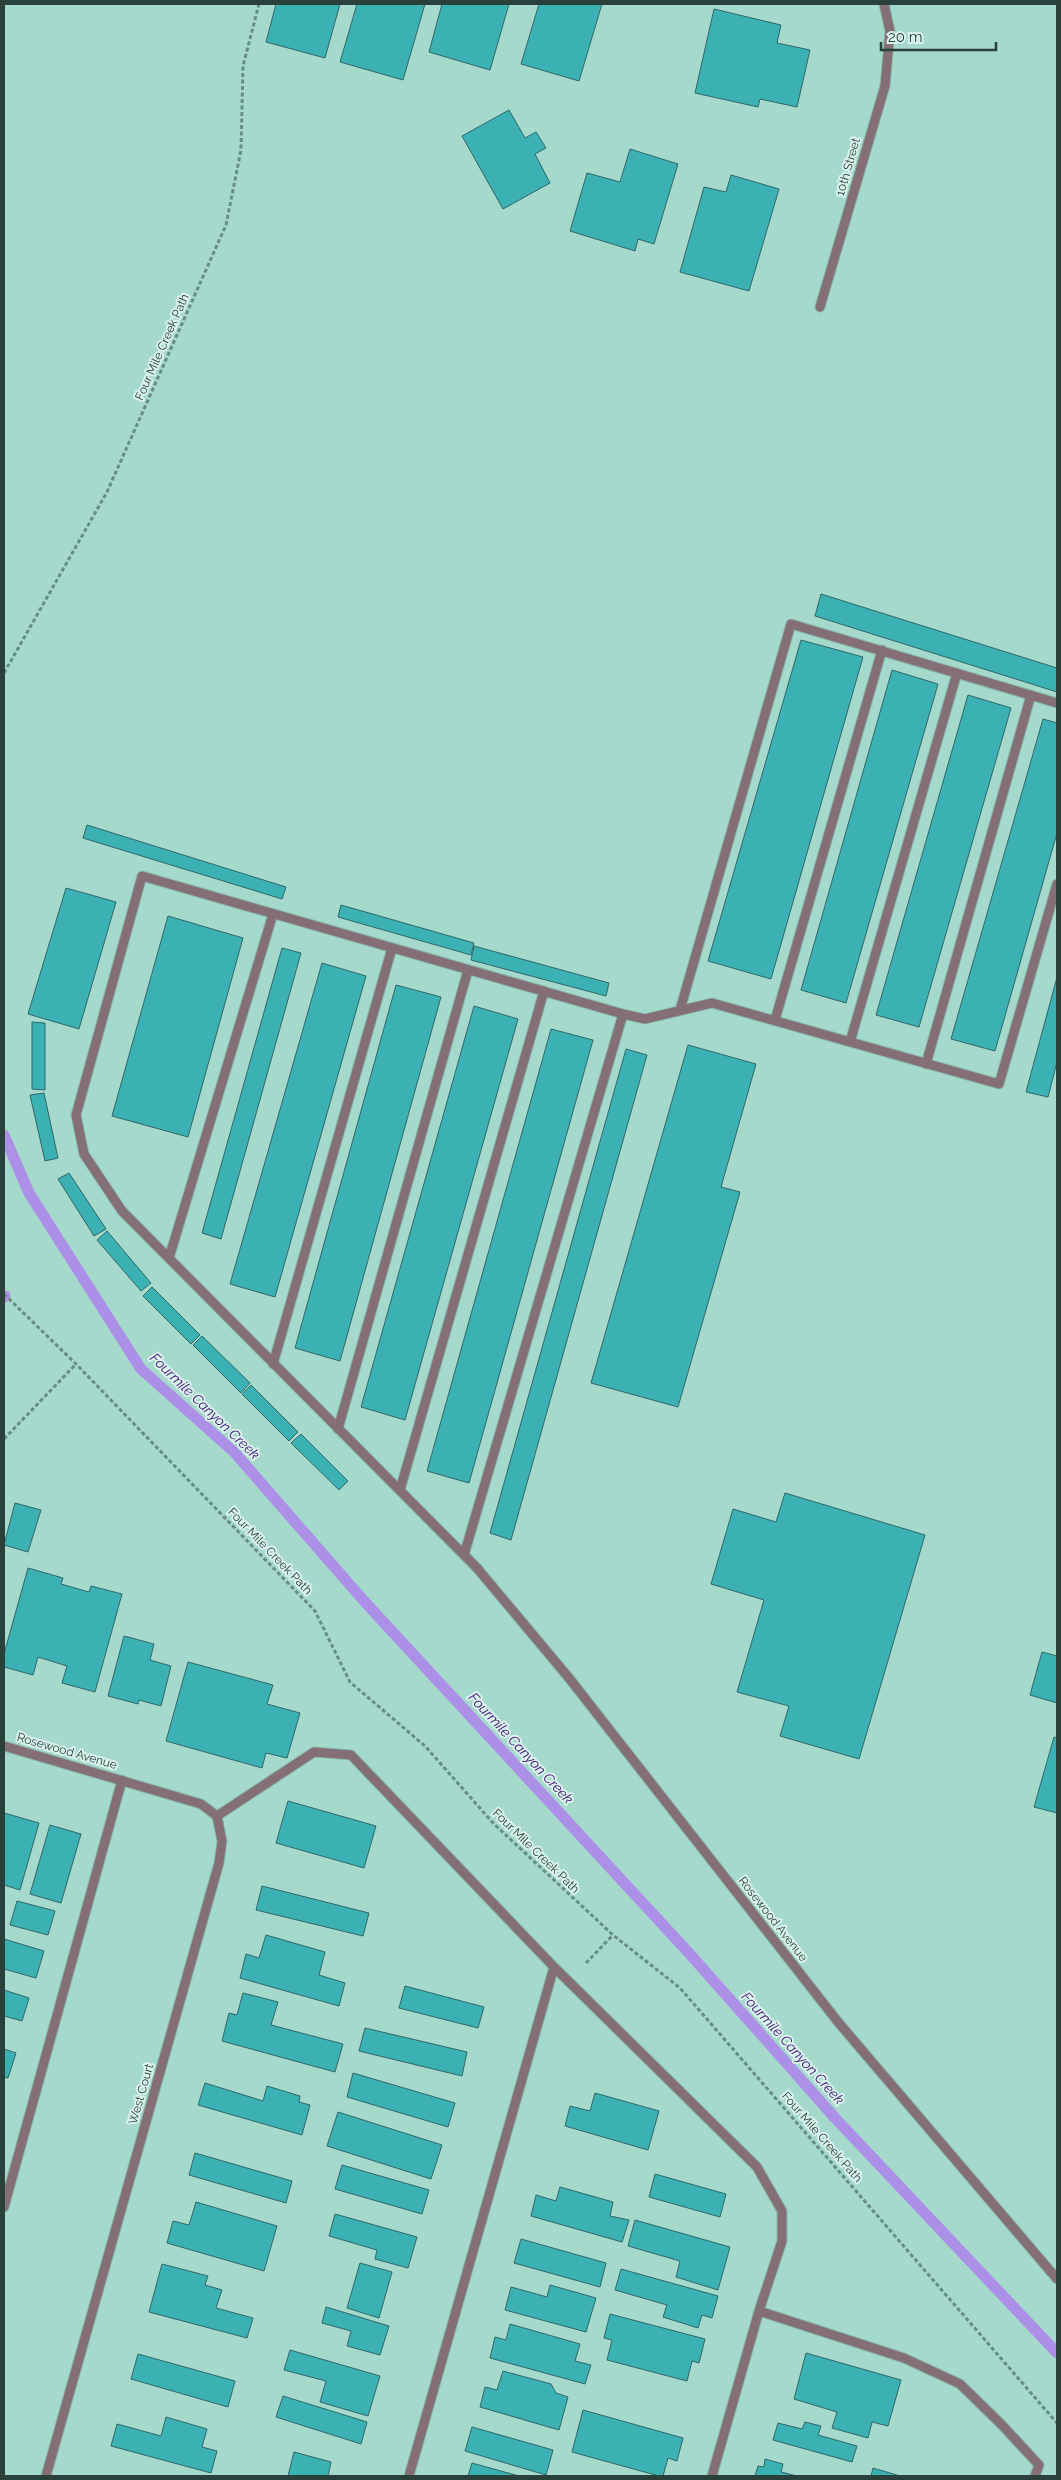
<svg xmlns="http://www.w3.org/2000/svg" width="1061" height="2480" font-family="Raleway,sans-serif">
  <rect width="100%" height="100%" fill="#a4d9cc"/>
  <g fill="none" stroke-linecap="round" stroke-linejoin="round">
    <path stroke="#ac90e7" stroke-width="11" d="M4 1135 29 1193 141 1369 234 1452 364 1601 688 1952 835 2118 1057 2353
      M4 1297 5 1296"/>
  </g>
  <path fill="#3bb1b4" stroke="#306768" d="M276 4H340L325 58 266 42Z
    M357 4H425L403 80 340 62Z
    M442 4H509L490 70 429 52Z
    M539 4H602L579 81 521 64Z
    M714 9 781 25 777 43 810 50 797 107 760 99 758 107 695 93Z
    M509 110 525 138 536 132 546 148 535 154 550 183 503 209 462 136Z
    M630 149 678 164 654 244 638 239 635 251 570 231 587 173 620 182Z
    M731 175 779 189 749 291 680 272 704 187 726 192Z
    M821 594 1057 668V692L815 616Z
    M801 640 863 657 771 979 708 961Z
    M892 670 938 684 846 1003 801 990Z
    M968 695 1011 708 919 1027 876 1015Z
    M1043 719 1057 723V833L995 1051 951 1039Z
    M87 825 286 887 282 899 83 838Z
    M66 888 116 902 79 1029 28 1014Z
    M341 905 474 943 471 955 338 917Z
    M168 916 243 938 188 1137 112 1116Z
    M474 946 609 983 606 996 471 960Z
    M282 948 301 953 221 1239 202 1233Z
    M322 963 366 976 275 1297 230 1284Z
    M1057 977V1062L1048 1097 1026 1092Z
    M396 985 441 997 340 1361 295 1348Z
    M474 1006 518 1019 405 1420 361 1407Z
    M32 1022 45 1023V1090L32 1089Z
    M551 1029 593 1040 469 1483 427 1471Z
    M688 1045 756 1064 721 1187 740 1192 678 1407 591 1383Z
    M626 1049 647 1055 511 1540 490 1533Z
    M44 1093 58 1158 45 1161 30 1095Z
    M69 1173 106 1229 94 1236 58 1179Z
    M107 1231 151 1283 141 1291 97 1240Z
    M152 1287 200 1335 191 1344 143 1296Z
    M202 1336 250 1383 241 1393 193 1345Z
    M251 1385 298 1432 289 1441 242 1394Z
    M301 1434 348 1481 339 1490 291 1443Z
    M785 1493 925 1535 859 1759 780 1736 789 1706 737 1692 764 1600 711 1584 733 1509 776 1522Z
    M15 1503 41 1510 28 1552 4 1545Z
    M28 1568 63 1578 61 1584 89 1592 91 1586 122 1594 95 1692 62 1683 67 1666 38 1657 33 1675 4 1667V1654Z
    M124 1636 154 1644 150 1660 171 1666 161 1706 139 1700 138 1704 108 1696Z
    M1042 1652 1057 1656V1703L1030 1695Z
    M188 1662 273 1685 267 1704 300 1713 287 1758 266 1753 262 1768 166 1741Z
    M1054 1737 1057 1738V1813L1034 1807Z
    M288 1801 376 1826 364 1868 276 1843Z
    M4 1813 39 1823 20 1890 4 1885Z
    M50 1825 81 1834 61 1903 30 1894Z
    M262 1886 369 1913 363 1936 256 1910Z
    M17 1901 55 1911 48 1935 10 1925Z
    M266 1935 325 1952 319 1975 345 1983 339 2006 240 1978 246 1954 259 1958Z
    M4 1939 44 1951 36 1978 4 1969Z
    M405 1986 484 2007 478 2028 399 2008Z
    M4 1990 29 1998 22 2021 4 2016Z
    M243 1993 278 2002 271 2025 343 2044 335 2072 222 2041 229 2013 237 2015Z
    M365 2028 467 2052 462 2076 359 2051Z
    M4 2049 16 2053 8 2078 4 2077Z
    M353 2073 455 2103 448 2127 347 2097Z
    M205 2083 263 2101 267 2086 300 2096 299 2102 310 2105 302 2135 198 2105Z
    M595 2093 659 2111 648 2150 565 2126 570 2106 590 2111Z
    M338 2112 442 2145 431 2179 327 2146Z
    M195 2153 292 2181 286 2203 189 2175Z
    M342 2165 429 2190 422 2214 335 2189Z
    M655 2174 726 2194 720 2217 649 2197Z
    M560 2187 613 2202 610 2216 629 2220 622 2242 531 2216 536 2195 556 2201Z
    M196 2202 277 2226 264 2271 167 2243 173 2221 189 2225Z
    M335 2214 417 2237 408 2268 375 2259 377 2250 329 2236Z
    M635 2220 730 2247 718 2290 676 2277 680 2261 628 2246Z
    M521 2239 606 2263 600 2287 514 2263Z
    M360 2263 392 2272 379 2318 347 2308Z
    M162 2264 208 2276 205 2285 222 2290 216 2308 253 2318 247 2338 149 2312Z
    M621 2269 718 2296 712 2318 702 2315 698 2328 663 2317 667 2305 615 2290Z
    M550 2285 596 2298 586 2332 505 2310 511 2287 547 2297Z
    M326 2307 389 2326 380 2355 347 2346 351 2331 322 2323Z
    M610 2314 705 2339 699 2363 692 2361 687 2381 607 2360 612 2340 604 2338Z
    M510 2324 580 2344 575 2361 591 2365 585 2384 490 2358 495 2337 506 2340Z
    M290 2350 380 2376 368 2416 320 2402 326 2381 284 2370Z
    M806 2353 901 2380 888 2426 872 2422 868 2438 832 2428 837 2412 794 2399Z
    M138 2354 235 2381 228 2407 131 2379Z
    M503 2371 551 2384 556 2393 568 2397 559 2430 480 2407 485 2387 497 2390Z
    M283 2396 367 2422 361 2444 276 2417Z
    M583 2410 683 2438 677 2461 668 2458 663 2476H659L572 2452Z
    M166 2417 207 2429 202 2447 217 2451 211 2473 111 2446 117 2424 161 2436Z
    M805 2422 821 2426 818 2435 857 2446 852 2462 773 2440 778 2423 802 2429Z
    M472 2427 553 2450 546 2475 465 2451Z
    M294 2452 331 2462 328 2476H288Z
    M765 2459 783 2464 781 2472 797 2476H755L758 2466 764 2467Z
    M472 2463 519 2476H468Z
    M873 2468 900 2476H871Z"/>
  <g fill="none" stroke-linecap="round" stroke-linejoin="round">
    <g stroke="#89b7ac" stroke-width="11">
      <path id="minor" d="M820 307 885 86 890 31 884 4
        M1057 884 999 1084 712 1003 645 1019 623 1014 142 876 76 1115 84 1154 122 1211 477 1568 569 1678 838 2022 1057 2279
        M680 1010 791 624 1057 703
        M775 1020 882 650
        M850 1042 957 673
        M926 1064 1031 695
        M169 1258 273 914
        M273 1364 392 948
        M338 1429 468 970
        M400 1490 544 991
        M464 1555 623 1014
        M4 1746 201 1804 217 1816 222 1841 219 1863 46 2476
        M217 1816 314 1752 351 1755 554 1967 757 2167 782 2211V2241L759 2311 904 2358 960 2384 1002 2425 1039 2465 1035 2476
        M4 2207 122 1780
        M409 2476 554 1967
        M712 2476 759 2311"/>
    </g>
    <path stroke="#678d84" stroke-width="3" stroke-dasharray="4 2.5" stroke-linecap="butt" d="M4 673 107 492 226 225 241 150 243 66 259 4
      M4 1294 76 1364 315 1611 350 1682 425 1746 494 1824 613 1935 680 1988 1057 2423
      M4 1439 76 1364
      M586 1963 613 1935"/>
    <use href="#minor" stroke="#836f75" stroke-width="9"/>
  </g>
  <g text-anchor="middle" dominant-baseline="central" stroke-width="4" stroke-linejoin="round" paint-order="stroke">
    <g font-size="12" fill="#2a403b" stroke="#d9f3ec">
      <text transform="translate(848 167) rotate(-74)">10th Street</text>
      <text transform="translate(162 347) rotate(-66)">Four Mile Creek Path</text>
      <text transform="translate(270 1551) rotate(46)">Four Mile Creek Path</text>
      <text transform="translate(67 1751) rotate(16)">Rosewood Avenue</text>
      <text transform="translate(536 1851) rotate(44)">Four Mile Creek Path</text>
      <text transform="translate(773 1919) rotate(52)">Rosewood Avenue</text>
      <text transform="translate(141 2094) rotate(-74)">West Court</text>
      <text transform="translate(822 2137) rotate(49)">Four Mile Creek Path</text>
    </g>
    <g font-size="14" font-style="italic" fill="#410f78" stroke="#d9f3ec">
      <text transform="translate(205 1406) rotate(44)">Fourmile Canyon Creek</text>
      <text transform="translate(521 1748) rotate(47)">Fourmile Canyon Creek</text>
      <text transform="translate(793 2048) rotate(48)">Fourmile Canyon Creek</text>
    </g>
  </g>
  <rect width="1061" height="2480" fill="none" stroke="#2a403b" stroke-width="10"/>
  <path d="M881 42v8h115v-8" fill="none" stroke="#2a403b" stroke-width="2.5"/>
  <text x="888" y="42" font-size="15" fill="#2a403b" stroke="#d9f3ec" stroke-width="4" paint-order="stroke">20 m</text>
</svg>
